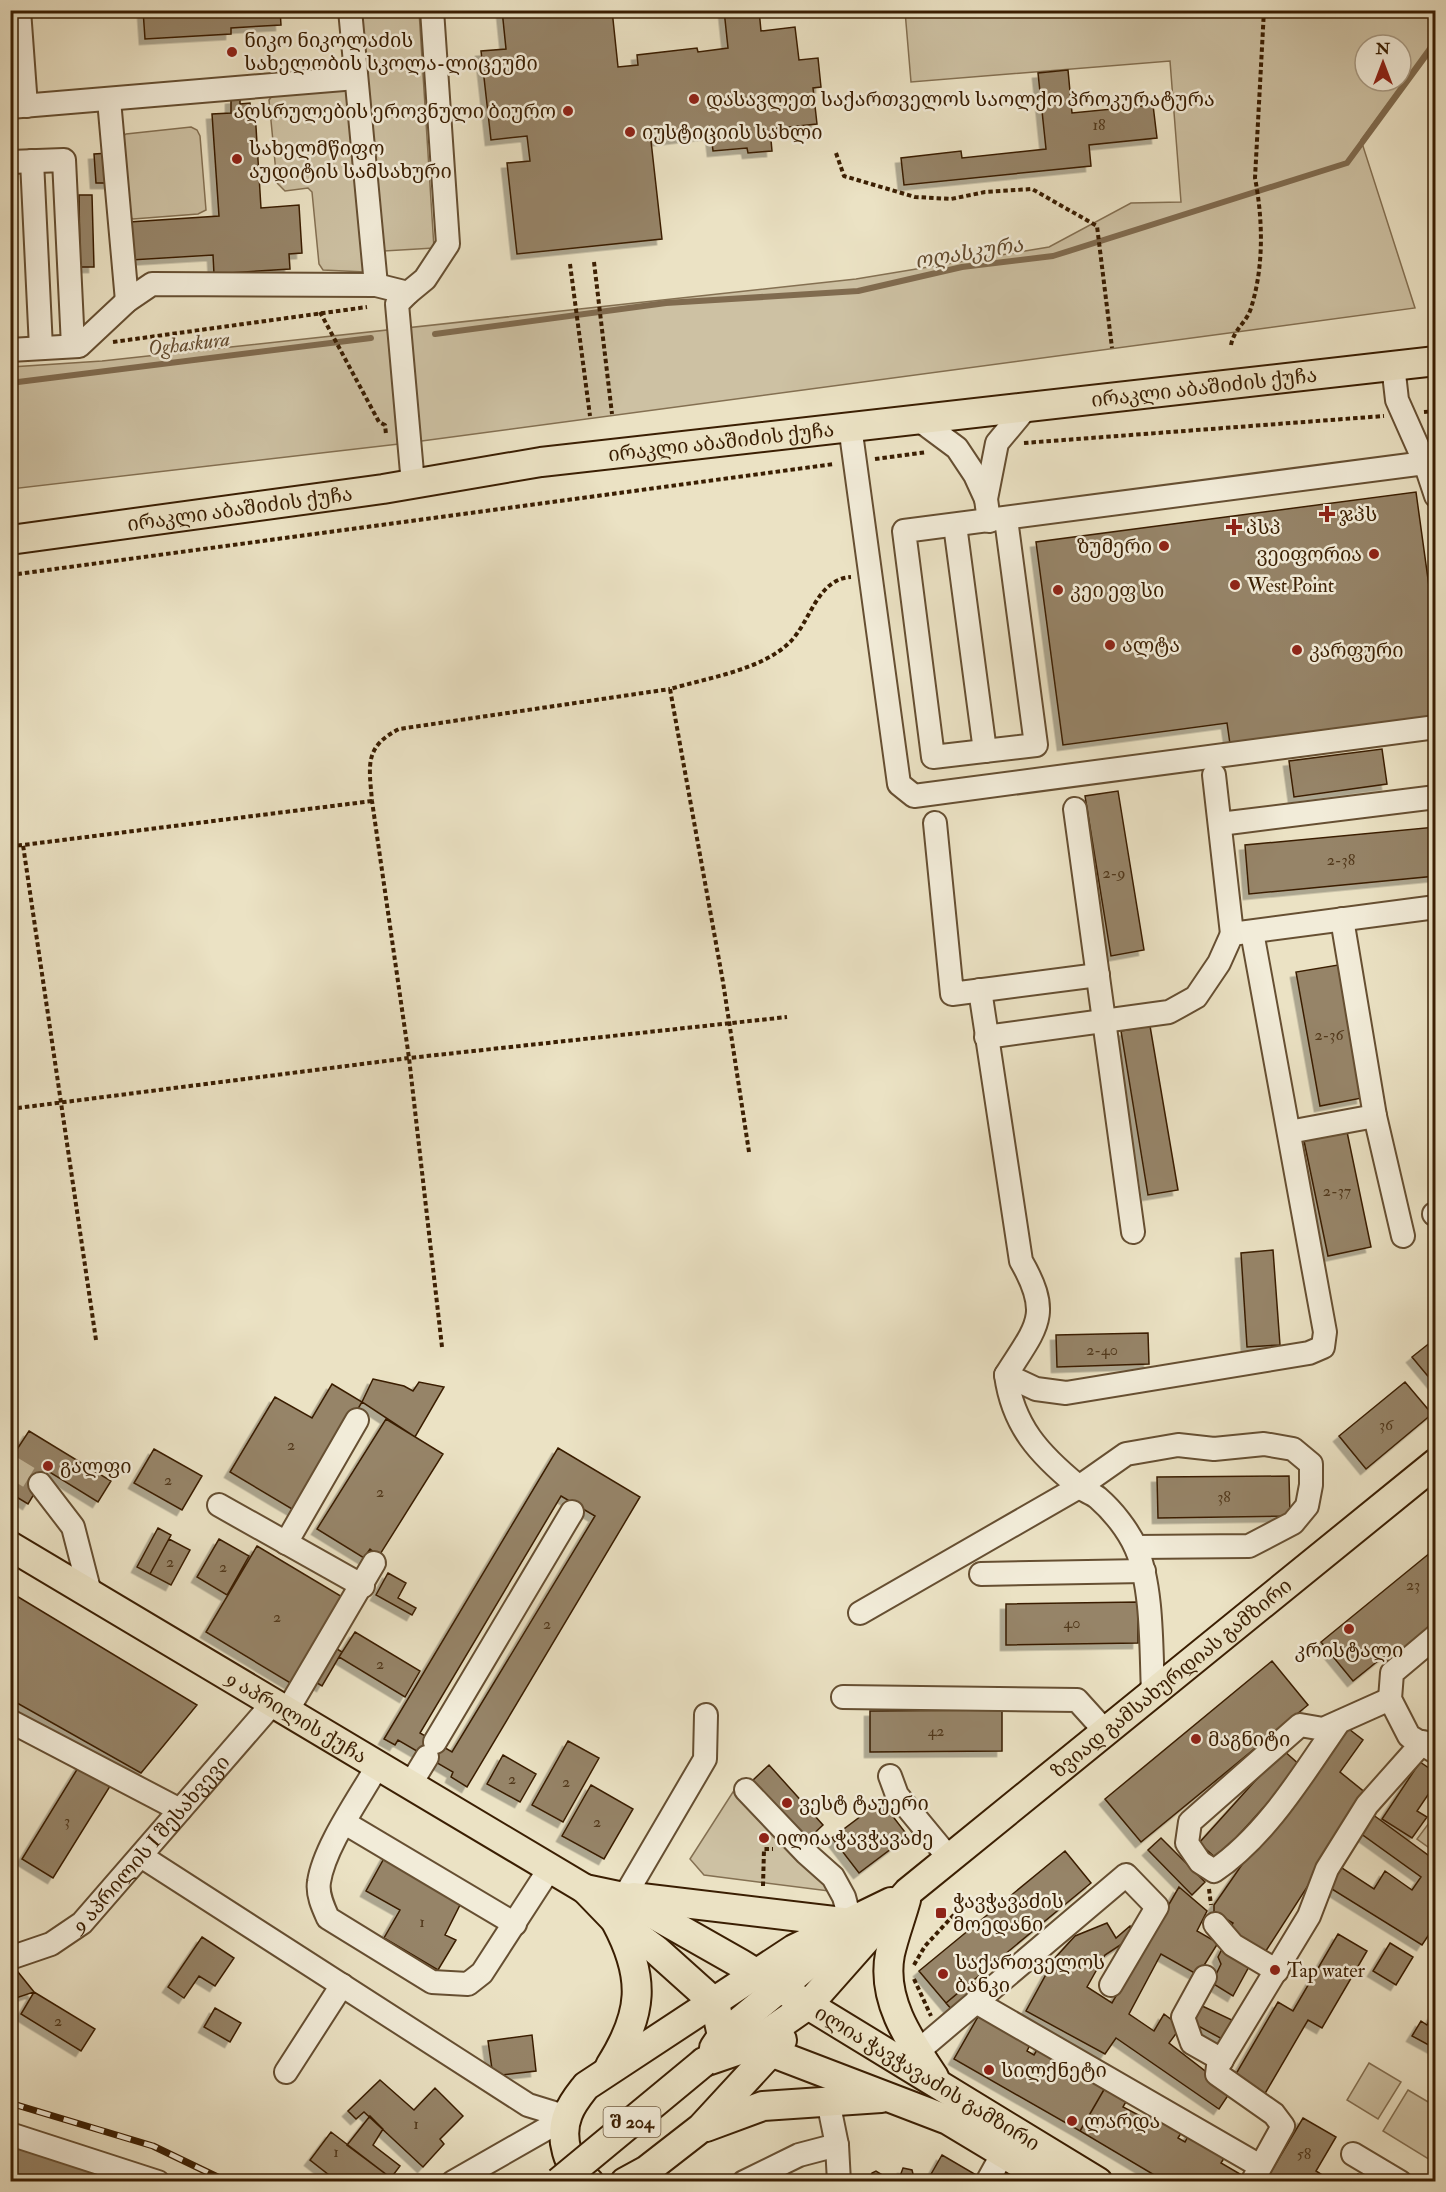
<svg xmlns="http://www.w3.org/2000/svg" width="1446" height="2192" font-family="'IM FELL Double Pica','Noto Serif Georgian',serif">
  <defs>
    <filter id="shadow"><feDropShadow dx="-5.5" dy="5.5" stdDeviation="0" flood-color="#0004"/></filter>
  </defs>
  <rect width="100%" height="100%" fill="#ebe2c4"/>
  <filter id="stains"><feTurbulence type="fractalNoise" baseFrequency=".00333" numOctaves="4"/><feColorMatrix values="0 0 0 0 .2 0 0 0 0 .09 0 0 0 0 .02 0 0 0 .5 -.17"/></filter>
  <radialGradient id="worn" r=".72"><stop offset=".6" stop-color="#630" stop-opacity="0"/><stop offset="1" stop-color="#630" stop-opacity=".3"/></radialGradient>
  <path fill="#cdc1a3" stroke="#847052" stroke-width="1.5" fill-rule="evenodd" d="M361 11H419L434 248 384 251Z
    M905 11H1435V38L1361 140 1415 308 399 444 11 489V367L102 361 856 279 1049 247 1131 203 1181 202 1170 61 911 82ZM1365 45H1401V81H1365Z
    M348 90 365 272 323 270 319 264 312 192 308 188 285 191 277 183 269 100 275 92Z
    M191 127 197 130 200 136 206 210 198 214 133 219 129 216 122 137 126 134Z
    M733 1792 837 1892 704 1875 690 1859Z
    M1435 1815V1852L1417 1839Z
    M1369 2063 1401 2082 1378 2119 1347 2100Z
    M1408 2090 1435 2106V2163L1383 2131Z"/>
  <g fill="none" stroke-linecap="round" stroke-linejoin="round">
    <path stroke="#806b4f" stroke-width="6" d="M435 334 666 303 858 291 962 267 1053 256 1347 163 1436 42
      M10 383 371 338"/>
  </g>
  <path fill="#968467" stroke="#3a1e02" stroke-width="1.5" fill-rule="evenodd" filter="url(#shadow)" d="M143 10H280L281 25 231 28V34L145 39Z
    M502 10H612L618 67 638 65 637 55 697 48 698 52 728 48 724 10H759L761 31 795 27 799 60 818 58 821 87 813 88 817 124 770 129 772 151 748 153 747 148 713 151 711 134 651 141 662 239 517 254 507 163 530 161 527 136 491 140 481 51 506 49Z
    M1068 70 1072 113 1153 105 1157 138 1089 145 1091 166 904 185 901 158 961 151 962 158 1046 149 1038 73Z
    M240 98V104L250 103 251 111H255L261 208 299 205 302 253 289 254 290 269 214 274 213 255 131 260 129 222 219 216 212 114 231 113V99Z
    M109 153 110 183H96L94 154Z
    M79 195H92L94 267H80Z
    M1416 492 1436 637V716L1230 744 1227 723 1063 745 1036 542Z
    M1382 749 1387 784 1294 797 1289 761Z
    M1118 791 1144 950 1111 956 1085 796Z
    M1436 827V876L1249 894 1245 845Z
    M1338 965 1362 1098 1320 1106 1296 972Z
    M1150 1026 1178 1190 1148 1195 1121 1031Z
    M1346 1127 1371 1247 1328 1256 1303 1136Z
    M1273 1250 1280 1345 1247 1347 1241 1253Z
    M1148 1333 1149 1364 1057 1367 1056 1335Z
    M1436 1338V1386L1412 1357Z
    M373 1379 404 1386 413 1391 419 1382 444 1387 415 1437 362 1402Z
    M1405 1382 1432 1414 1366 1469 1339 1436Z
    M332 1384 362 1402 297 1512 230 1472 275 1397 312 1418Z
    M386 1419 443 1454 379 1556 370 1549 364 1558 317 1529Z
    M29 1431 111 1481 98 1502 48 1471 28 1504 10 1493V1460Z
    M558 1448 640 1497 467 1787 451 1777 453 1772 398 1740 395 1745 384 1739ZM561 1496 595 1516 452 1752 420 1733Z
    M154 1449 202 1476 182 1510 134 1483Z
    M1289 1476 1290 1516 1158 1518 1157 1477Z
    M158 1528 171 1535 150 1574 137 1567Z
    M169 1539 190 1550 171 1585 150 1574Z
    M219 1539 249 1556 227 1595 197 1577Z
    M257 1546 349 1601 297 1687 206 1632Z
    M1436 1548V1622L1393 1657 1389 1652 1353 1681 1321 1642Z
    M388 1573 406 1583 398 1598 416 1608 412 1615 376 1595Z
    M10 1592 197 1705 141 1773 10 1699Z
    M1138 1602V1643L1006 1645V1604Z
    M355 1632 420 1671 405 1697 339 1657Z
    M329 1644 342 1652 322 1686 309 1678Z
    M1272 1661 1308 1705 1141 1842 1105 1799Z
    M1002 1710V1751L870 1752V1711Z
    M1345 1726 1363 1740 1340 1772 1367 1794 1262 1957 1227 1933 1233 1923 1214 1912V1905L1266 1830 1272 1834Z
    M568 1741 599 1758 563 1822 532 1805Z
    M1283 1750 1301 1766 1217 1859 1199 1843Z
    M503 1755 536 1774 520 1802 487 1784Z
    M1420 1762 1436 1773V1783L1417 1811 1427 1817 1412 1838 1382 1819Z
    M81 1763 112 1783 53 1878 22 1859Z
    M769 1765 823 1825 806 1841 752 1781Z
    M591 1785 633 1809 604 1859 562 1836Z
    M881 1801 908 1836 859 1873 832 1838Z
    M1372 1814 1436 1861V1924L1422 1945 1327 1886 1339 1866 1374 1889 1385 1871 1412 1890 1421 1877 1360 1833Z
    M1161 1838 1205 1882 1192 1895 1148 1850Z
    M1065 1851 1091 1883 946 2003 919 1971Z
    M387 1853 463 1899 445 1935 456 1940 438 1970 384 1938 400 1910 366 1891Z
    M1179 1887 1207 1911 1197 1931 1218 1943 1198 1975 1161 1954 1129 2014 1154 2031 1164 2014 1181 2027 1169 2043 1231 2091 1219 2109 1116 2038 1105 2054 1026 2011 1055 1958 1075 1936 1107 1923 1116 1938 1130 1926 1134 1936 1105 1955 1087 1987 1112 2003Z
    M1338 1934 1367 1951 1322 2028 1308 2020 1263 2097 1233 2079 1278 2002 1293 2011Z
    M202 1937 234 1958 215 1986 199 1976 184 1998 168 1987Z
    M1390 1943 1413 1957 1396 1985 1373 1971Z
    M1224 1945 1251 1963 1233 1996 1212 1983 1221 1964 1218 1957Z
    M18 1972 34 1992 10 2000V1975Z
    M973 1980 979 1988 952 2010 946 2003Z
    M34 1992 95 2029 81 2051 21 2014Z
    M1198 2004 1234 2021 1224 2040 1189 2021Z
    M215 2008 241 2023 230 2042 204 2027Z
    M983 2008 1034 2037 1027 2051 1034 2055 1041 2043 1070 2060 1063 2072 1068 2075 1076 2062 1109 2081 1080 2131 954 2059Z
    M1436 2010V2049L1412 2036 1421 2021 1427 2025Z
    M532 2035 536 2071 493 2076 488 2041Z
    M380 2080 414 2110 435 2088 463 2116 440 2139 444 2144 423 2167 364 2112 356 2119 348 2111Z
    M1109 2081 1131 2093 1123 2107 1146 2119 1154 2106 1186 2125 1178 2138 1185 2142 1192 2129 1229 2150 1221 2163 1240 2174 1235 2182H1166L1080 2131Z
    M370 2116 383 2129 373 2145 400 2166 391 2178 347 2145Z
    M1303 2118 1336 2137 1316 2171 1333 2182H1265Z
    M331 2132 391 2178 395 2182H338L310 2160Z
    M10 2138 135 2182H10Z
    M942 2155 978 2176 975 2182H939L930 2176Z
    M903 2168 912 2170 915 2182H870L872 2173 876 2171 884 2176 885 2181 899 2179Z
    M1358 2174 1370 2182H1354Z"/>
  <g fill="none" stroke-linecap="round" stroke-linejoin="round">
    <path stroke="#c8bb9d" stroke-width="22" stroke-dasharray="22 11" stroke-linecap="butt" d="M10 1466 40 1484"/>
    <g stroke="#664f32" stroke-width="26">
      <g id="minor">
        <path d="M19 10 26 106"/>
        <path d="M350 10 376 285"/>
        <path d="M109 100 127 301"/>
        <path d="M10 107 356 78"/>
        <path d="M32 161 41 348"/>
        <path d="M10 162 64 160 73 346"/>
        <path d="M408 293 397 304 413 484"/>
        <path d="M10 350 79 346 127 301 152 284 376 285 408 293 425 279 448 244 432 10"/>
        <path d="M1393 365 1397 400 1425 463"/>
        <path d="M918 419 957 448 975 475 986 499"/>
        <path d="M850 426 899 784 914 796 1436 727"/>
        <path d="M1006 519 1036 745 933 757 904 531 1425 463 1436 496"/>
        <path d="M989 521 986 499 997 443 1027 407"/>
        <path d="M955 525 985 751"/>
        <path d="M1214 775 1232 934"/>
        <path d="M1075 809 1133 1232"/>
        <path d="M935 823 952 994 1098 975"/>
        <path d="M1220 824 1436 797"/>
        <path d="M1342 919 1375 1116 1403 1236"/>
        <path d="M980 990 1021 1261C1052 1315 1037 1326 1006 1375 1013 1426 1039 1454 1078 1486 1084 1491 1092 1493 1098 1498 1113 1511 1128 1530 1136 1548 1153 1587 1151 1651 1153 1693"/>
        <path d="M986 1037 1169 1012 1196 997 1219 963 1232 934 1436 907"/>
        <path d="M1289 1132 1375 1116"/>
        <path d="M1434 1214H1436"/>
        <path d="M1006 1375 1036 1389 1066 1393 1309 1353 1323 1347 1325 1332 1252 932"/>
        <path d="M40 1484 73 1527 90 1593"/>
        <path d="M219 1505 363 1586"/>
        <path d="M286 1543 357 1420"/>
        <path d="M981 1574 1144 1571"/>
        <path d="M860 1613 1079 1487 1126 1454 1178 1445 1214 1449 1264 1444 1293 1449 1311 1464V1485L1307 1506 1293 1523 1249 1546 1136 1547"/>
        <path d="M843 1697 1077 1700 1105 1731"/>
        <path d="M287 1711 374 1563"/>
        <path d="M10 1721 180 1810"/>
        <path d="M1339 1722C1303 1774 1267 1835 1214 1871L1200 1862 1187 1843 1190 1822 1300 1725 1323 1729 1390 1699"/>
        <path d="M435 1742 572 1512"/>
        <path d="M1434 1751 1409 1736 1390 1699 1392 1673 1436 1636"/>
        <path d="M378 1765C360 1797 324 1847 319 1882 317 1894 323 1907 328 1918L432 1982 468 1984 482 1973 550 1868"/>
        <path d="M890 1776 897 1795 949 1858"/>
        <path d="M410 1785 427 1757"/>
        <path d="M746 1790 806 1853 833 1877 844 1897 851 1923"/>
        <path d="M345 1823 515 1924"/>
        <path d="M141 1856 528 2105 567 2117"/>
        <path d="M616 1911 705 1759 706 1715"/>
        <path d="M1215 1924 1233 1945 1277 1971"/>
        <path id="s1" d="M10 1958 51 1944 82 1923 273 1703"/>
        <path d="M1205 1977 1183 2017 1192 2043 1222 2060"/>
        <path d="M976 2002 1260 2166"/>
        <path d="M917 2052 1126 1875 1157 1907 1111 1985"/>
        <path d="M286 2072 342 1985"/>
        <path d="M828 2101 837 2145 839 2182"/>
        <path d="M10 2134 158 2182"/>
        <path d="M1353 2154 1400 2182"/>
        <path d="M453 2182 567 2117"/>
        <path d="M744 2182 799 2155 837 2145"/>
        <path d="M987 2182 1003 2153"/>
        <path d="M1252 2182 1283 2126 1274 2114 1217 2074 1218 2066 1309 1916 1327 1869 1367 1805 1423 1742"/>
      </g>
    </g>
    <g stroke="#3a1e02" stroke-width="32">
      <g id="major">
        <path id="s2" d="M10 540 383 489 541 462 1436 361"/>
        <path id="s3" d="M10 1546 585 1889 613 1918 656 1950 715 2003 722 2036"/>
        <path id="s4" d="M585 1889 623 1897 741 1964 1098 2182"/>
        <path d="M633 1897 851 1923"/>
        <path d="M906 1900C901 1918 894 1936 890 1954 881 2000 910 2041 934 2077"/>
        <path d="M748 2047 773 2053 948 2120 1051 2182"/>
        <path d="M714 2048 722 2036 839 1939"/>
        <path id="s5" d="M704 2062 748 2047 808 2005 908 1892 1436 1463"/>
        <path d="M610 2066C643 2014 646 1978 616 1922"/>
        <path d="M706 2127 763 2106 881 2098"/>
        <path d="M589 2182C567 2170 559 2136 568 2114 572 2103 579 2095 586 2086L794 1949 891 1902"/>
        <path d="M625 2182 647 2170 701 2128 782 2040"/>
      </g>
    </g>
    <path stroke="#3a1e02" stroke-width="4" stroke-dasharray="4.5 3" stroke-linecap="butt" d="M836 153 844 176 915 197 951 199 985 192 1032 189 1097 226 1112 348
      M594 262 612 414
      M570 264 590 416
      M320 312 379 422 385 425 386 434
      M113 342 367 307
      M1231 345C1234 329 1247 322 1251 308 1264 267 1263 220 1255 178L1264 10
      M1424 412 1436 411
      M1024 443 1384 416
      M875 459 927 452
      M10 575 834 464
      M10 846 23 845
      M10 1109 409 1058 787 1017
      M749 1152 723 982 670 689C707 678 762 670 790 642 811 621 817 579 851 577
      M96 1340 23 845 372 801
      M442 1347 409 1058 372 801C369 765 364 747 399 729L670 689
      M763 1886 764 1849H773
      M1209 1889 1211 1905
      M914 1965 925 1946 961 1907
      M914 1979 931 2016"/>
    <use href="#minor" stroke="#f2ecd9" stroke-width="22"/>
    <use href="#major" stroke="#ebe2c4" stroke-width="28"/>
    <g stroke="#3a1e02" stroke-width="7">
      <path id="rail" d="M10 2103 153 2146 228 2182"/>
    </g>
    <use href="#rail" stroke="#f2ecd9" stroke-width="4.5" stroke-dasharray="14" stroke-linecap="butt"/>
    <g stroke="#3a1e02" stroke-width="32" stroke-linecap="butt">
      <path id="major-bridge" d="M559 2182 704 2062"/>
    </g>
    <use href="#major-bridge" stroke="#ebe2c4" stroke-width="28"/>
  </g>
  <g fill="#8f2418" stroke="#f2ecd9" stroke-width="2">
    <circle cx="232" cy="52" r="6"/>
    <circle cx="694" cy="99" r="6"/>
    <circle cx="568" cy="111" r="6"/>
    <circle cx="630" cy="132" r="6"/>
    <circle cx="237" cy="159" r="6"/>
    <path d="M1324 505h6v6h6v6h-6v6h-6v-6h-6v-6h6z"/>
    <path d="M1231 518h6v6h6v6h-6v6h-6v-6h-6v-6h6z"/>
    <circle cx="1164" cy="546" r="6"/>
    <circle cx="1374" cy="554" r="6"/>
    <circle cx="1235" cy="585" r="6"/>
    <circle cx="1058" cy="590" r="6"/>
    <circle cx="1110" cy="645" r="6"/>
    <circle cx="1297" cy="650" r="6"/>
    <circle cx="48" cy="1466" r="6"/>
    <circle cx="1349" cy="1629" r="6"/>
    <circle cx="1196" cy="1739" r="6"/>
    <circle cx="787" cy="1803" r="6"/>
    <circle cx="764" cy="1838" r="6"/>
    <rect x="935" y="1907" width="12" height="12" rx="3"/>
    <circle cx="1275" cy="1970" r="6"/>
    <circle cx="943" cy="1974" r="6"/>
    <circle cx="989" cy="2070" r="6"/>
    <circle cx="1072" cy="2121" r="6"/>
  </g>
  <g text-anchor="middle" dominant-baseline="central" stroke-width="5" stroke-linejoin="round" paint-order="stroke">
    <g font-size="16" fill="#51381b">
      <text x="1099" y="125">18</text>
      <text x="1341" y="860">2-38</text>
      <text x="1114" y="873">2-9</text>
      <text x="1329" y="1035">2-36</text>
      <text x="1337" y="1191">2-37</text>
      <text x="1102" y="1350">2-40</text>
      <text x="1386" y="1425">36</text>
      <text x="291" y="1445">2</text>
      <text x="168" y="1480">2</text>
      <text x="380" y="1492">2</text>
      <text x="1224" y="1497">38</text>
      <text x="170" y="1562">2</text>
      <text x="223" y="1567">2</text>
      <text x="1413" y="1585">23</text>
      <text x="277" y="1617">2</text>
      <text x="1072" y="1623">40</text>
      <text x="547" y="1624">2</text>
      <text x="380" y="1664">2</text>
      <text x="936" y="1731">42</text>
      <text x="512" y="1779">2</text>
      <text x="566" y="1782">2</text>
      <text x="67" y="1821">3</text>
      <text x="597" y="1822">2</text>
      <text x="422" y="1922">1</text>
      <text x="58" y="2021">2</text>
      <text x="416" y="2124">1</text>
      <text x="336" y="2152">1</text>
      <text x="1304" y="2154">58</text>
    </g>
    <rect fill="#f2ecd9" stroke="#715c42" stroke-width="1.5" x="603.5" y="2107" width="57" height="30" rx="4.5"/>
    <g font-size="18" font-weight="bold" fill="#3a1e02">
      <text x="632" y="2122">შ 204</text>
    </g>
    <g font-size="20" fill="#3a1e02" stroke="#f2ecd9" text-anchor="start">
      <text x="244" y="40">ნიკო ნიკოლაძის<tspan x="244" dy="23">სახელობის სკოლა-ლიცეუმი</tspan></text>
      <text x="706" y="99">დასავლეთ საქართველოს საოლქო პროკურატურა</text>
      <text x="556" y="111" text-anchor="end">აღსრულების ეროვნული ბიურო</text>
      <text x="642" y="132">იუსტიციის სახლი</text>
      <text x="249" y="148">სახელმწიფო<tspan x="249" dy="23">აუდიტის სამსახური</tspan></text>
      <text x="1339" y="514">ჯპს</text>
      <text x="1246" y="527">პსპ</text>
      <text x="1152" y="546" text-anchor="end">ზუმერი</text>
      <text x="1362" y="554" text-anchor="end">ვეიფორია</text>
      <text x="1247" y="585">West Point</text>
      <text x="1070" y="590">კეი ეფ სი</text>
      <text x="1122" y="645">ალტა</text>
      <text x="1309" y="650">კარფური</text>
      <text x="60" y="1466">გალფი</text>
      <text x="1349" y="1650" text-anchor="middle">კრისტალი</text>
      <text x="1208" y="1739">მაგნიტი</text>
      <text x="799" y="1803">ვესტ ტაუერი</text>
      <text x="776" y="1838">ილია ჭავჭავაძე</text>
      <text x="953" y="1901">ჭავჭავაძის<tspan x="953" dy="23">მოედანი</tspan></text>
      <text x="955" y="1962">საქართველოს<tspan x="955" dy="23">ბანკი</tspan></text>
      <text x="1287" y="1970">Tap water</text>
      <text x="1001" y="2070">სილქნეტი</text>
      <text x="1084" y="2121">ლარდა</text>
    </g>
    <g font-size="20" fill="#3a1e02" stroke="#f2ecd9">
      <text stroke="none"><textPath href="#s2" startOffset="1204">ირაკლი აბაშიძის ქუჩა</textPath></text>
      <text stroke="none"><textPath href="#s2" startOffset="718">ირაკლი აბაშიძის ქუჩა</textPath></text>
      <text stroke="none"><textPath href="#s2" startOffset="232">ირაკლი აბაშიძის ქუჩა</textPath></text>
      <text stroke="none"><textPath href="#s5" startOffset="610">ზვიად გამსახურდიას გამზირი</textPath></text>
      <text stroke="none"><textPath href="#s3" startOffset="334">9 აპრილის ქუჩა</textPath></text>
      <text stroke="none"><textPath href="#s1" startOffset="186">9 აპრილის I შესახვევი</textPath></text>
      <text stroke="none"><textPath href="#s4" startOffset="393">ილია ჭავჭავაძის გამზირი</textPath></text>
    </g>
    <g font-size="21" font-style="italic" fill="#634b2f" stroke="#f2ecd9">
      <text transform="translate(969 253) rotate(-9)">ოღასკურა</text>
      <text transform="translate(189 344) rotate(-7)">Oghaskura</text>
    </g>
  </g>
  <rect width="1446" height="2192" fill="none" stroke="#ebe2c4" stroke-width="36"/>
  <rect x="12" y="12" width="1422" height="2168" fill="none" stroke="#3a1e02" stroke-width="3"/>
  <rect x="18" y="18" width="1410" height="2156" fill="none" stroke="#3a1e02" stroke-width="1.5"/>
  <g transform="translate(1383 63)"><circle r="28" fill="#f2ecd9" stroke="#a89a83" stroke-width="1.5"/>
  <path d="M0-4.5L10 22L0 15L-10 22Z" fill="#8f2418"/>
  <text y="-9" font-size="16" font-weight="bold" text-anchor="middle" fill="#3a1e02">N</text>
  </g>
  <rect width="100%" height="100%" filter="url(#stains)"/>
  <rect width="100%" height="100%" fill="url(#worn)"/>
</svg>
